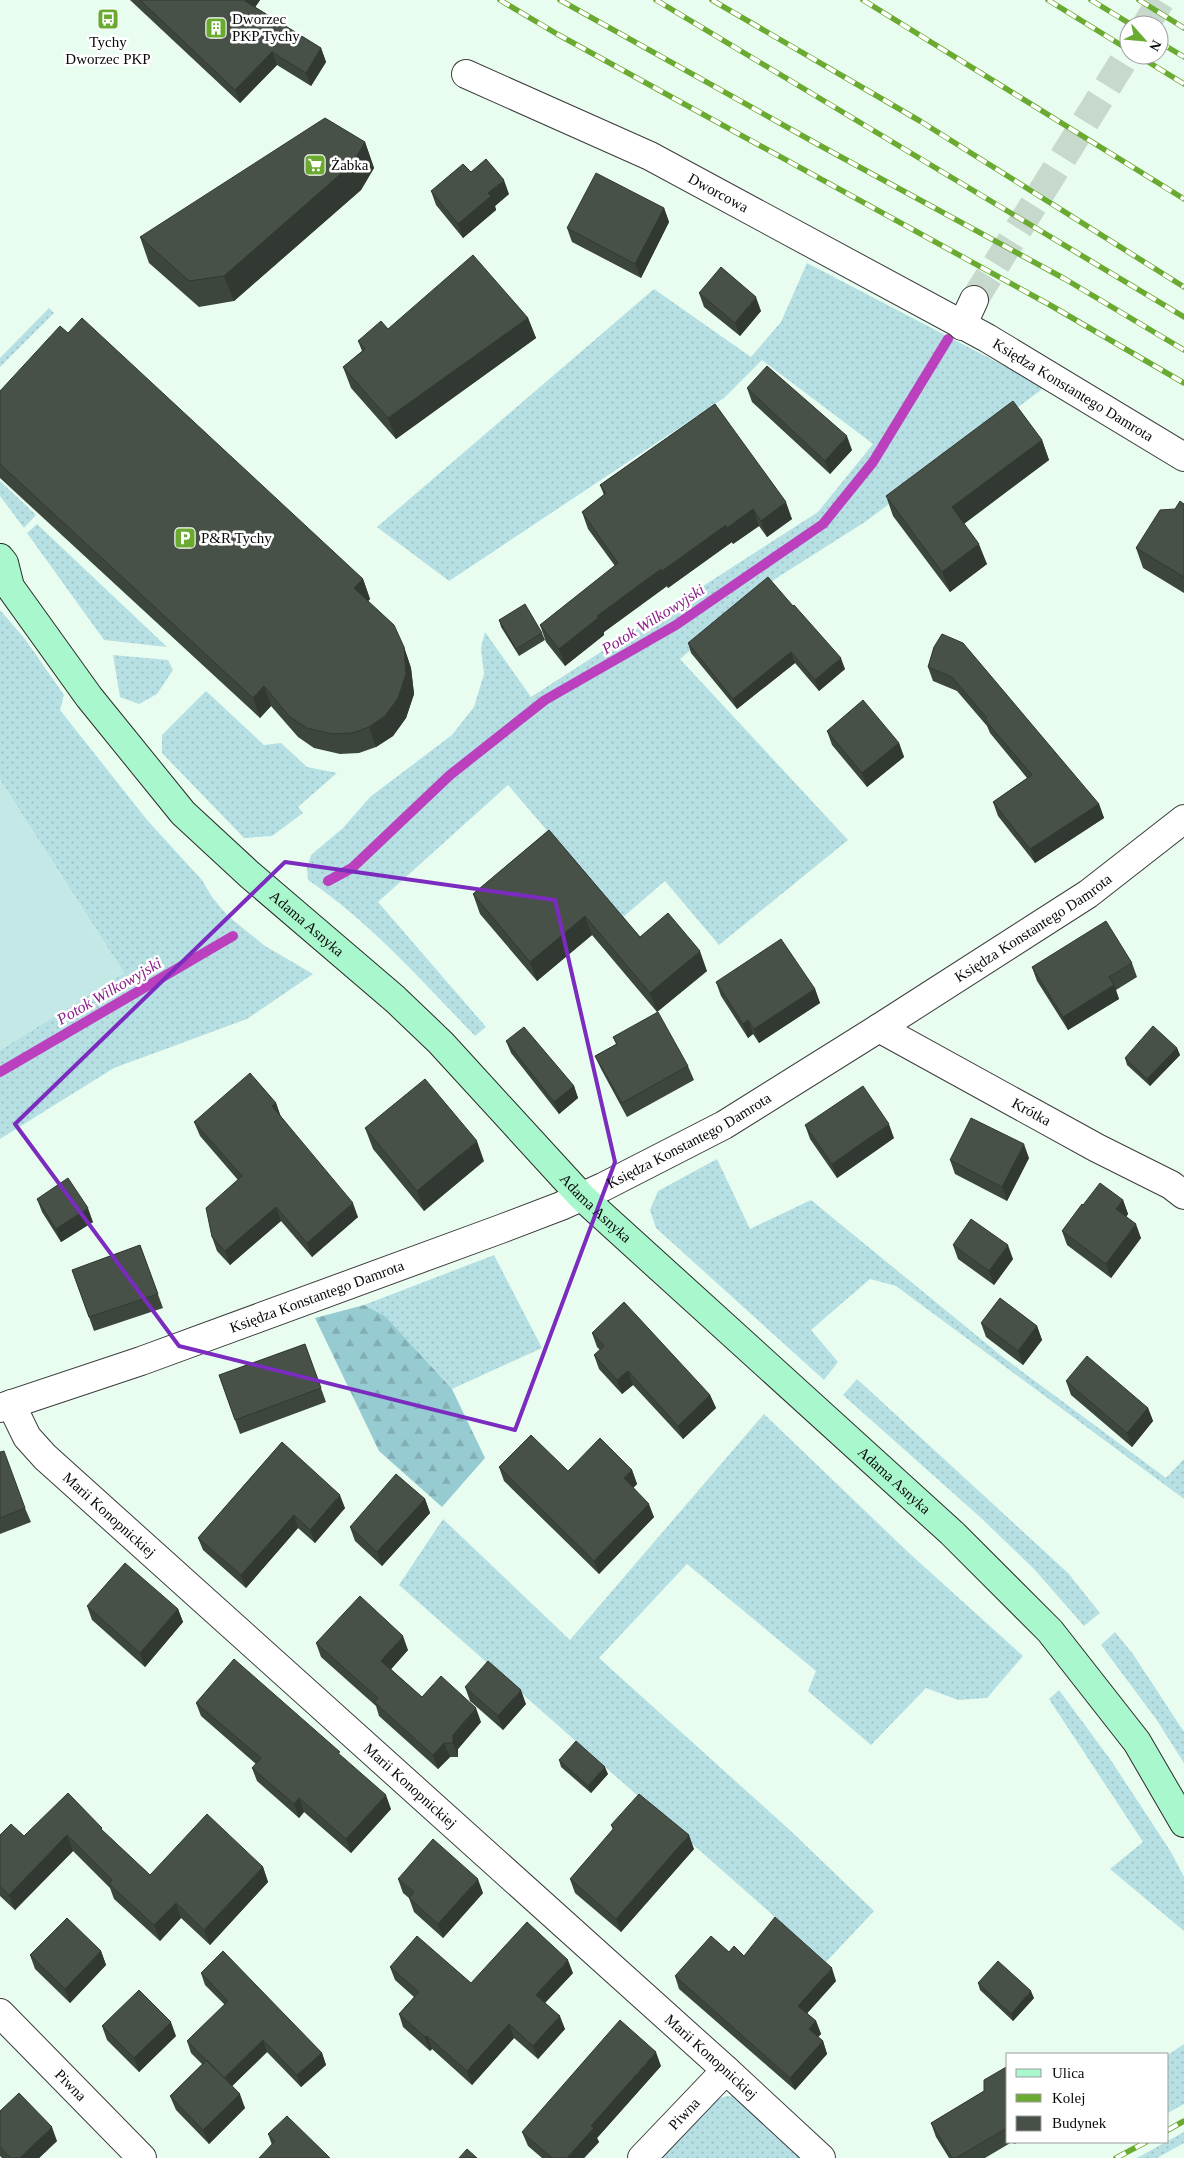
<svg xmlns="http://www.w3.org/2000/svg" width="1184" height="2158" font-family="'Times New Roman',serif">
  <defs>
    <pattern id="grass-dots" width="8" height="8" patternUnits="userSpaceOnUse" patternTransform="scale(1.25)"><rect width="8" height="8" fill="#b6e0e3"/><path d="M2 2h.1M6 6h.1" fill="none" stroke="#9bbfc1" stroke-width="1.8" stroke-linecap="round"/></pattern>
    <pattern id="forest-firs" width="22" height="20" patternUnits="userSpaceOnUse" patternTransform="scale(1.25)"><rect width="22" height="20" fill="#97cbd2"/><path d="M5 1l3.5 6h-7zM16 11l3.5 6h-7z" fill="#81adb3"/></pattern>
  </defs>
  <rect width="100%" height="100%" fill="#e8fdf0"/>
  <path fill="url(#grass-dots)" d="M807 263 1045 387 865 522 775 579 680 659 848 840 719 945 665 881 622 918 508 785 378 902 486 1027 475 1036C422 981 371 923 308 880L307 868 311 855 343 828 370 797 452 735 474 707 484 674 481 648 485 632 531 697 818 512 873 444 762 360 724 398 449 581 377 527 654 289 751 357 781 322Z
    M49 308 54 313 0 367V358Z
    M0 481 36 515 24 528 0 496Z
    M37 524 167 647 104 640 27 533Z
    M0 610 25 639 64 695 60 710 147 820 202 880 212 897 228 916 265 946 313 974 247 1019 114 1068 0 1139V1050L124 973 0 780Z
    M113 655 168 660 173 670 157 694 139 704 120 697Z
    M206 691 264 745 281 743 307 767 337 773 298 807 303 813 272 836 244 838 162 753V735Z
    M717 1159 750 1229 811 1200 1004 1358 1166 1478 1184 1459V1499L896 1286 870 1279 811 1330 838 1362 824 1380 656 1228 650 1210 658 1191Z
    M494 1255 542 1348 452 1389 385 1316 364 1305Z
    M857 1379 1068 1573 1100 1613 1084 1626 1034 1569 980 1517 843 1395Z
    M764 1414 909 1553 1023 1656 987 1698 958 1700 926 1688 871 1745 808 1691 816 1671 687 1564 599 1658 793 1833 874 1911 826 1962 399 1585 443 1519 570 1640Z
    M1115 1632 1133 1654 1184 1732V1763L1156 1719 1101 1645Z
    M1059 1690 1110 1759 1171 1852 1184 1877V1931L1110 1869 1143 1842 1049 1699Z
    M1184 2044V2104L1168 2113V2055Z
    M727 2096 739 2097 804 2158H661L713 2100Z
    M1184 2132V2143L1157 2158H1137Z"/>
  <path fill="url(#forest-firs)" d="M364 1305 385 1316 452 1389 485 1458 442 1507 379 1451 315 1318Z"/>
  <path fill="#c4e8e5" d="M0 780 124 973 0 1050Z"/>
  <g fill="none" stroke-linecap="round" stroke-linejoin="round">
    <path stroke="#bb40be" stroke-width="10" d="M328 881 352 868 450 775 545 700 676 625 823 524 873 462 948 339
      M0 1072 233 936"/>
    <path stroke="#c7d8cd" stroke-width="28" stroke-dasharray="28 14" stroke-linecap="butt" d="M1146 25 1161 0
      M974 300 1129 52"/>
    <g stroke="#3c3c3c" stroke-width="30">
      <g id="street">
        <path id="s1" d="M466 74 650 156 987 338 1184 457"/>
        <path d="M962 326 974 300"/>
        <path id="s2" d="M879 1028 1097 1148 1171 1185 1184 1195"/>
        <path id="s3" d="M11 1404 27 1437 45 1457 726 2070 821 2158"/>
        <path id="s4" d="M0 1408 141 1361 498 1230 561 1206 603 1187 724 1125 879 1028 1088 894 1184 819"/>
        <path id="s5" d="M0 2013 142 2158"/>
        <path id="s6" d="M642 2158 726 2070"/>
      </g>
    </g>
    <g stroke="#2b2b2b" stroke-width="30">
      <g id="secondary">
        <path id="s7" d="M0 558 4 563 10 587 89 697 183 813 250 875 395 999 441 1043 582 1197 952 1533 1050 1631 1137 1742 1184 1823"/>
      </g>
    </g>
    <use href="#street" stroke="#fff" stroke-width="28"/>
    <use href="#secondary" stroke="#a9f7cd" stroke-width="28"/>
    <g stroke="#6aaa30" stroke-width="5.5">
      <path id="rail" d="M500 0 557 34 1050 305 1184 383
        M560 0 819 145 1065 279 1184 350
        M656 0 1184 317
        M712 0 920 121 1184 287
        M863 0 1184 199
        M1048 0 1129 50
        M1091 0 1132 25
        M1139 0 1184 28
        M1159 42 1184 57
        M1137 55 1184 84
        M1168 2130 1184 2121
        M1116 2158 1146 2142"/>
    </g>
    <use href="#rail" stroke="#fff" stroke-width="4" stroke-dasharray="11" stroke-linecap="butt"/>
  </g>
  <path fill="#3d463d" d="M130 0H260L255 7 321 48 326 62 311 86 277 65 240 103Z
    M365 142 374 168 361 190 234 301 199 307 149 263 140 237Z
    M471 172 509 194 495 206 496 210 463 238 436 205 431 191Z
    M664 208 669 222 641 278 572 242 567 228Z
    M699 293 761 311 740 336 704 307Z
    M528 318 536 338 396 439 351 388 343 367 362 351 358 341 388 329Z
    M747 388 852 450 830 474 752 402Z
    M0 391 363 579 370 599 368 601 404 647 411 668 414 694 406 718 393 736 376 747 359 753 340 754 314 748 298 737 271 706 260 718 0 478Z
    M715 404 792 519 767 537 759 526 733 544 732 542 668 588 667 586 604 632V635L565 666 546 642 540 625 615 566 588 529 582 512 604 495 600 485Z
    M1042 440 1049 460 964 523 987 564 950 592 893 516 886 496Z
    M1184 504V593L1143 568 1136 548 1175 509Z
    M793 606 845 669 819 691 795 663 737 709 691 653 688 643Z
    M499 620 542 633 545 640 519 656 501 627Z
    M934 647 1099 804 1104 818 1035 863 998 816 993 802 1027 778 990 733 987 726 957 691 933 681 928 667Z
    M827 731 899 743 904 757 867 787 832 745Z
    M549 830 640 937 707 971 657 1012 592 935 537 981 480 914 473 894Z
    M1132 963 1137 977 1116 990 1119 999 1068 1030 1037 981 1032 967Z
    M716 982 815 989 820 1003 759 1043 753 1034 748 1038 721 996Z
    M613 1037 688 1066 694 1080 627 1117 601 1069 595 1056 616 1044Z
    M506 1041 574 1086 578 1098 559 1114 511 1053Z
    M1177 1048 1180 1055 1150 1086 1127 1065 1125 1058Z
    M276 1103 280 1115 358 1217 312 1257 281 1221 230 1265 217 1251 212 1237 238 1180 200 1136 194 1122Z
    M805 1125 894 1138 837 1178 810 1139Z
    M365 1128 484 1161 424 1211 373 1149Z
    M1029 1158 1007 1201 955 1174 950 1160Z
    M37 1199 93 1222 61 1242 42 1212Z
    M1123 1200 1128 1214 1126 1217 1141 1238 1111 1278 1067 1245 1062 1231 1083 1205Z
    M140 1245 163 1308 94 1331 72 1270Z
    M953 1245 1013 1259 994 1285 958 1259Z
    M981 1323 1037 1326 1042 1340 1023 1365 986 1337Z
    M592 1333 710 1395 716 1408 683 1439 633 1385 622 1394 599 1369 594 1355 600 1350 597 1347Z
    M305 1344 326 1402 240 1434 219 1375Z
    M1066 1381 1148 1408 1153 1421 1132 1447 1071 1395Z
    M282 1442 345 1508 315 1543 298 1528 246 1588 203 1550 198 1538Z
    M0 1452 25 1508 31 1522 0 1534Z
    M499 1467 568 1471 632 1470 637 1484 633 1488 654 1517 599 1574 504 1481Z
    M425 1499 430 1513 382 1566 355 1541 350 1527Z
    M87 1606 178 1609 183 1622 145 1667 92 1620Z
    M316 1643 408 1650 391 1669 422 1697 481 1722 458 1749V1757H450L438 1769 379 1716 376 1706 321 1657Z
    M465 1687 526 1704 503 1730 470 1701Z
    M196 1703 341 1756 391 1809 351 1853 304 1812 299 1818 257 1781 252 1768 256 1764 201 1716Z
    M559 1760 608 1774 591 1793 561 1767Z
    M611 1825 694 1849 621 1932 575 1893 570 1879 613 1830Z
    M104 1832 150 1875 263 1867 268 1882 210 1945 181 1918 160 1941 114 1899 110 1888 73 1851 15 1910 0 1896V1835L24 1836Z
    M398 1879 483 1893 443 1938 414 1912 409 1898 403 1893Z
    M101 1951 106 1965 70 2003 35 1969 30 1955Z
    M729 1952 836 1981 807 2013 816 2021 821 2034 818 2037 823 2041 827 2054 795 2090 679 1989 675 1976Z
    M390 1967 471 1983 573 1973 545 2003 565 2029 538 2059 514 2038 472 2085 432 2049 430 2051 403 2027 399 2014 414 1997 395 1980Z
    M201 1973 322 2053 326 2065 301 2087 267 2052 232 2086 245 2108 209 2144 176 2110 170 2096 202 2064 191 2053 187 2041 225 2005 205 1985Z
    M978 1983 1034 1998 1013 2021 980 1990Z
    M102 2026 176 2036 139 2072 107 2040Z
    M661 2066 597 2138 599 2142 584 2158H542L528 2146 522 2132Z
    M1008 2066V2142H1012L985 2158H949L936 2137 931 2123 984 2091Z
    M0 2111 57 2141 39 2158H2L0 2156Z
    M268 2134 330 2158 272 2145Z
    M1013 2142H1019L1014 2144Z"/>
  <path fill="#323932" d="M246 0H260L250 15 245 1Z
    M321 48 326 62 311 86 306 73Z
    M272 52 277 65 240 103 235 90Z
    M365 142 374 168 361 190 234 301 224 276Z
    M504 180 509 194 495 206 496 210 463 238 458 224 488 193Z
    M664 208 669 222 641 278 635 264Z
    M756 297 761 311 740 336 735 323Z
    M528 318 536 338 396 439 388 418Z
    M847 436 852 450 830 474 825 461Z
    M1042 440 1049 460 960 527 952 507Z
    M786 502 792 519 767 537 761 521Z
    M753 509 759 526 733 544 727 528Z
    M726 525 732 542 668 588 662 571Z
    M979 544 987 564 950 592 942 572Z
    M661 569 667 586 604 632V635L565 666 559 649 597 616Z
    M363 579 370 599 362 608 354 588Z
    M404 647 411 668 414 694 406 718 393 736 376 747 369 727Z
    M791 652 795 663 737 709 733 699Z
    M841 658 845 669 819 691 815 680Z
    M264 686 271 706 260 718 253 698Z
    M899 743 904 757 867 787 862 773Z
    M1099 804 1104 818 1035 863 1030 849Z
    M585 916 592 935 537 981 530 962Z
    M700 951 707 971 657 1012 650 993Z
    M1114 985 1119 999 1068 1030 1063 1017Z
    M815 989 820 1003 759 1043 754 1029Z
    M748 1020 753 1034 748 1038 743 1024Z
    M1177 1048 1180 1055 1150 1086 1147 1079Z
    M574 1086 578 1098 559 1114 554 1102Z
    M276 1103 281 1117 272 1106Z
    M889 1124 894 1138 837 1178 832 1164Z
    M477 1141 484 1161 424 1211 417 1191Z
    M1024 1144 1029 1158 1007 1201 1002 1187Z
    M1123 1200 1128 1214 1121 1223 1116 1209Z
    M353 1203 358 1217 312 1257 307 1243Z
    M276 1207 281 1221 230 1265 225 1251Z
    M88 1208 93 1222 61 1242 56 1229Z
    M1136 1224 1141 1238 1111 1278 1106 1264Z
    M1008 1245 1013 1259 994 1285 989 1271Z
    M1037 1326 1042 1340 1023 1365 1018 1351Z
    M628 1371 633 1385 622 1394 617 1380Z
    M710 1395 716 1408 683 1439 678 1426Z
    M1148 1408 1153 1421 1132 1447 1127 1433Z
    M632 1470 637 1484 629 1492 624 1478Z
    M340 1495 345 1508 315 1543 310 1530Z
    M425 1499 430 1513 382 1566 377 1552Z
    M649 1504 654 1517 599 1574 594 1561Z
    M294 1515 298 1528 246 1588 241 1575Z
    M178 1609 183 1622 145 1667 140 1653Z
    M403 1636 408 1650 386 1675 381 1661Z
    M521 1690 526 1704 503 1730 498 1716Z
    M476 1708 481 1722 458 1749V1757L453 1743V1735Z
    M444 1743 450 1757 438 1769 433 1755Z
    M605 1767 608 1774 591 1793 588 1786Z
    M386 1795 391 1809 351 1853 346 1839Z
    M299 1798 304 1812 299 1818 294 1804Z
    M67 1835 73 1851 15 1910 9 1895Z
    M689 1835 694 1849 621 1932 616 1919Z
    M263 1867 268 1882 210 1945 204 1930Z
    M478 1879 483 1893 443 1938 438 1924Z
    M176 1903 181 1918 160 1941 154 1925Z
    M101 1951 106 1965 70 2003 65 1989Z
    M568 1960 573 1973 540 2008 536 1995Z
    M832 1968 836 1981 803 2018 798 2006Z
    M1031 1991 1034 1998 1013 2021 1011 2014Z
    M560 2016 565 2029 538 2059 533 2046Z
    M816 2021 821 2034 813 2042 809 2029Z
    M171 2022 176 2036 139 2072 134 2058Z
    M509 2024 514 2038 472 2085 467 2071Z
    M427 2036 432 2049 430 2051 425 2037Z
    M263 2040 267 2052 228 2090 224 2079Z
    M823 2041 827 2054 795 2090 790 2078Z
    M656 2052 661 2066 597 2138 599 2142 584 2158H567L591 2126Z
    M322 2053 326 2065 301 2087 297 2075Z
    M240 2094 245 2108 209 2144 203 2130Z
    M52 2127 57 2141 39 2158H20Z"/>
  <path fill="#475147" stroke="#323932" d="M140 0H246L245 1 321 48 306 73 272 52 235 90Z
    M325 118 365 142 352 164 224 276 189 281 140 237Z
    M486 159 504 180 488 193 491 196 458 224 431 191 463 164 471 172Z
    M596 173 664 208 635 264 567 228Z
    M473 255 528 318 388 418 343 367 365 349 358 341 381 321 388 329Z
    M721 267 756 297 735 323 699 293Z
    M82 318 363 579 354 588 394 625 404 647 406 674 398 698 385 716 369 727 352 733 332 734 307 728 290 717 264 686 253 698 0 464V391L60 326 68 333Z
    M767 366 847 436 825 461 747 388Z
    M1013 401 1042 440 952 507 979 544 942 572 886 496Z
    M715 404 786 502 761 521 753 509 727 528 726 525 662 571 661 569 597 616 598 618 559 649 540 625 618 563 582 512 606 493 600 485Z
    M1180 501 1184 504V577L1136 548 1160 510 1175 509Z
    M768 577 793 606 794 605 841 658 815 680 791 652 733 699 688 643Z
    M525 604 542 633 516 649 499 620Z
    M942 634 963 643 1099 804 1030 849 993 802 1032 775 985 720 987 718 952 677 928 667 934 647Z
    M863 700 899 743 862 773 827 731Z
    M549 830 640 937 668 913 700 951 650 993 585 916 530 962 473 894Z
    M1106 921 1132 963 1109 977 1114 985 1063 1017 1032 967Z
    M781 939 815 989 754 1029 748 1020 743 1024 716 982Z
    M658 1012 688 1066 622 1103 595 1056 617 1044 613 1037Z
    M1153 1026 1177 1048 1147 1079 1125 1058Z
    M524 1027 574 1086 554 1102 506 1041Z
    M250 1073 276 1103 272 1106 353 1203 307 1243 276 1207 225 1251 212 1237 206 1208 242 1176 194 1122Z
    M425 1079 477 1141 417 1191 365 1128Z
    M863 1086 889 1124 832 1164 805 1125Z
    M971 1118 1024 1144 1002 1187 950 1160Z
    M68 1178 88 1208 56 1229 37 1199Z
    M1100 1183 1123 1200 1116 1209 1136 1224 1106 1264 1062 1231 1082 1204 1083 1205Z
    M971 1219 1008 1245 989 1271 953 1245Z
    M140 1245 158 1294 89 1317 72 1270Z
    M1000 1298 1037 1326 1018 1351 981 1323Z
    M624 1302 710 1395 678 1426 628 1371 617 1380 594 1355 604 1346 592 1333Z
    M305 1344 321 1388 235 1420 219 1375Z
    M1087 1356 1148 1408 1127 1433 1066 1381Z
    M531 1435 568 1471 600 1438 632 1470 624 1478 649 1504 594 1561 499 1467Z
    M282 1442 340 1495 310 1530 294 1515 241 1575 198 1538Z
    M4 1451 25 1508 0 1518V1452Z
    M396 1474 425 1499 377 1552 350 1527Z
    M125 1563 178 1609 140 1653 87 1606Z
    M360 1596 403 1636 381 1661 422 1697 441 1676 476 1708 453 1735V1743H444L433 1755 374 1702 378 1698 316 1643Z
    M234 1659 340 1752 338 1753 386 1795 346 1839 299 1798 294 1804 252 1768 261 1758 196 1703Z
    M488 1661 521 1690 498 1716 465 1687Z
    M576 1741 605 1767 588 1786 559 1760Z
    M68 1793 102 1828 101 1829 150 1875 207 1814 263 1867 204 1930 176 1903 154 1925 109 1884 112 1880 67 1835 9 1895 0 1886V1835L11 1824 24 1836Z
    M639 1794 689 1835 616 1919 570 1879 614 1828 611 1825Z
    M433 1839 478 1879 438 1924 409 1898 414 1892 398 1879Z
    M775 1917 832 1968 798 2006 816 2021 809 2029 823 2041 790 2078 675 1976 711 1936 729 1952 734 1946 744 1956Z
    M67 1918 101 1951 65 1989 30 1955Z
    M527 1922 568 1960 536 1995 560 2016 533 2046 509 2024 467 2071 427 2036 425 2037 399 2014 419 1992 390 1967 417 1936 471 1983Z
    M223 1951 322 2053 297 2075 263 2040 224 2078 187 2041 228 2001 201 1973Z
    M998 1961 1031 1991 1011 2014 978 1983Z
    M139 1990 171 2022 134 2058 102 2026Z
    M620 2020 656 2052 591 2126 594 2128 567 2158H552L522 2132Z
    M207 2060 240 2094 203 2130 170 2096Z
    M1008 2066V2128H1007L956 2158H952L931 2123 984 2091V2080Z
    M19 2093 52 2127 20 2158H11L0 2147V2111Z
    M287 2116 330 2158H259L275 2141 268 2134Z
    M467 2149 477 2158H459Z"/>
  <path fill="none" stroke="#7b2cbf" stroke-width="4" stroke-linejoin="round" d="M285 862 555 900 615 1162 515 1430 179 1346 15 1124Z"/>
  <defs>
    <g id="bus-square" transform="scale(1.125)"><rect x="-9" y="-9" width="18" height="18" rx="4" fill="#6aaa30" stroke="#fff"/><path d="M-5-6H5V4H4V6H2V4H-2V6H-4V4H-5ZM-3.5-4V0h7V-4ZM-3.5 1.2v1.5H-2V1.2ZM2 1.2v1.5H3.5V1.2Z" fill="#fff"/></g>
    <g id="building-square" transform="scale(1.125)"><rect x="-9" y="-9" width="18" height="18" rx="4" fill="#6aaa30" stroke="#fff"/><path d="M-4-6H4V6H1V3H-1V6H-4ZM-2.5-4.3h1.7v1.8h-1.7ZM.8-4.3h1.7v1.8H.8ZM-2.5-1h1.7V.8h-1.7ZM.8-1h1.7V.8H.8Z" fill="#fff"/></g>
    <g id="supermarket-square" transform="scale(1.125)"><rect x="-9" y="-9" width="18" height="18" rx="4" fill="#6aaa30" stroke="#fff"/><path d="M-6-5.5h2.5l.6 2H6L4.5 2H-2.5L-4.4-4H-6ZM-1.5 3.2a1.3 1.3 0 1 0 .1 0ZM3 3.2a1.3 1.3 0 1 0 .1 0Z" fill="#fff"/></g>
    <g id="parking-square" transform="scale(1.125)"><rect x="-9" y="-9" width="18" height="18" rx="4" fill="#6aaa30" stroke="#fff"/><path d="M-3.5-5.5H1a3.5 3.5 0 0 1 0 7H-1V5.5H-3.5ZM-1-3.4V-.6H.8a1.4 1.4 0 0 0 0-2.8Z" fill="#fff"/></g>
  </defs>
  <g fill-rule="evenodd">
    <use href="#bus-square" x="108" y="19"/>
    <use href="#building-square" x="216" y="28"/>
    <use href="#supermarket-square" x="315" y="165"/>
    <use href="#parking-square" x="185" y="538"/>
  </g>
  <g text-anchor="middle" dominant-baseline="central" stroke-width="5" stroke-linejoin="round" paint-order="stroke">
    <g font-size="15" fill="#090909" stroke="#fff" text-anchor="start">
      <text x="232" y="19">Dworzec<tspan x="232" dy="17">PKP Tychy</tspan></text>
      <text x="108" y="42" text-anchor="middle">Tychy<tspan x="108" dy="17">Dworzec PKP</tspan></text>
      <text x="331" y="165">Żabka</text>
      <text x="201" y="538">P&amp;R Tychy</text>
    </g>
    <g font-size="15" fill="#090909" stroke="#fff">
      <text stroke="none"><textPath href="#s1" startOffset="279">Dworcowa</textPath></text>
      <text stroke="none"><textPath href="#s1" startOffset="685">Księdza Konstantego Damrota</textPath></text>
      <text stroke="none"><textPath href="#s7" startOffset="482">Adama Asnyka</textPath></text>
      <text stroke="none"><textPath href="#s4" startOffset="1145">Księdza Konstantego Damrota</textPath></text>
      <text stroke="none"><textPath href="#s2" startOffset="174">Krótka</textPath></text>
      <text stroke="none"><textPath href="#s4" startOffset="740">Księdza Konstantego Damrota</textPath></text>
      <text stroke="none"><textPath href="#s7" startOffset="888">Adama Asnyka</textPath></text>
      <text stroke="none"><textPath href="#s4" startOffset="336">Księdza Konstantego Damrota</textPath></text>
      <text stroke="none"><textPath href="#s7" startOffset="1292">Adama Asnyka</textPath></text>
      <text stroke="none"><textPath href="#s3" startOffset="150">Marii Konopnickiej</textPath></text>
      <text stroke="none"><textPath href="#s3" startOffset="555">Marii Konopnickiej</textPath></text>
      <text stroke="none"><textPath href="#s3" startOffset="960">Marii Konopnickiej</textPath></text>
      <text stroke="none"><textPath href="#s5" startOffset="101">Piwna</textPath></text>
      <text stroke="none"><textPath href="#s6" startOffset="61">Piwna</textPath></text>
    </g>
    <g font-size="16" font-style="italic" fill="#8d218c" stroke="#fff">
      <text transform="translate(653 619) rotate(-32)">Potok Wilkowyjski</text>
      <text transform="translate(109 991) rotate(-30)">Potok Wilkowyjski</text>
    </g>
  </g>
  <rect x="1006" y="2053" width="162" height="90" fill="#ffffff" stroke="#9d9d9d"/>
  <rect x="1016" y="2069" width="25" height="8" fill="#a9f7cd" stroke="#9d9d9d"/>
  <text x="1052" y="2078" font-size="15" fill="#090909">Ulica</text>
  <rect x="1016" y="2094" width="25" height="8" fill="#6aaa30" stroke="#9d9d9d"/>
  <text x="1052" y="2103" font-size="15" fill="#090909">Kolej</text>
  <rect x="1016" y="2116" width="25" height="15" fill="#475147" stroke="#9d9d9d"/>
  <text x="1052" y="2128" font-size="15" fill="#090909">Budynek</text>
  <g transform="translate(1144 40) rotate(117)"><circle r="24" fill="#ffffff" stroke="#9d9d9d"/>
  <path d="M0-4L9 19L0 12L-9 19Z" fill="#6aaa30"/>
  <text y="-8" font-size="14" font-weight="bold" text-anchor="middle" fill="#090909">N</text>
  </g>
</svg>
